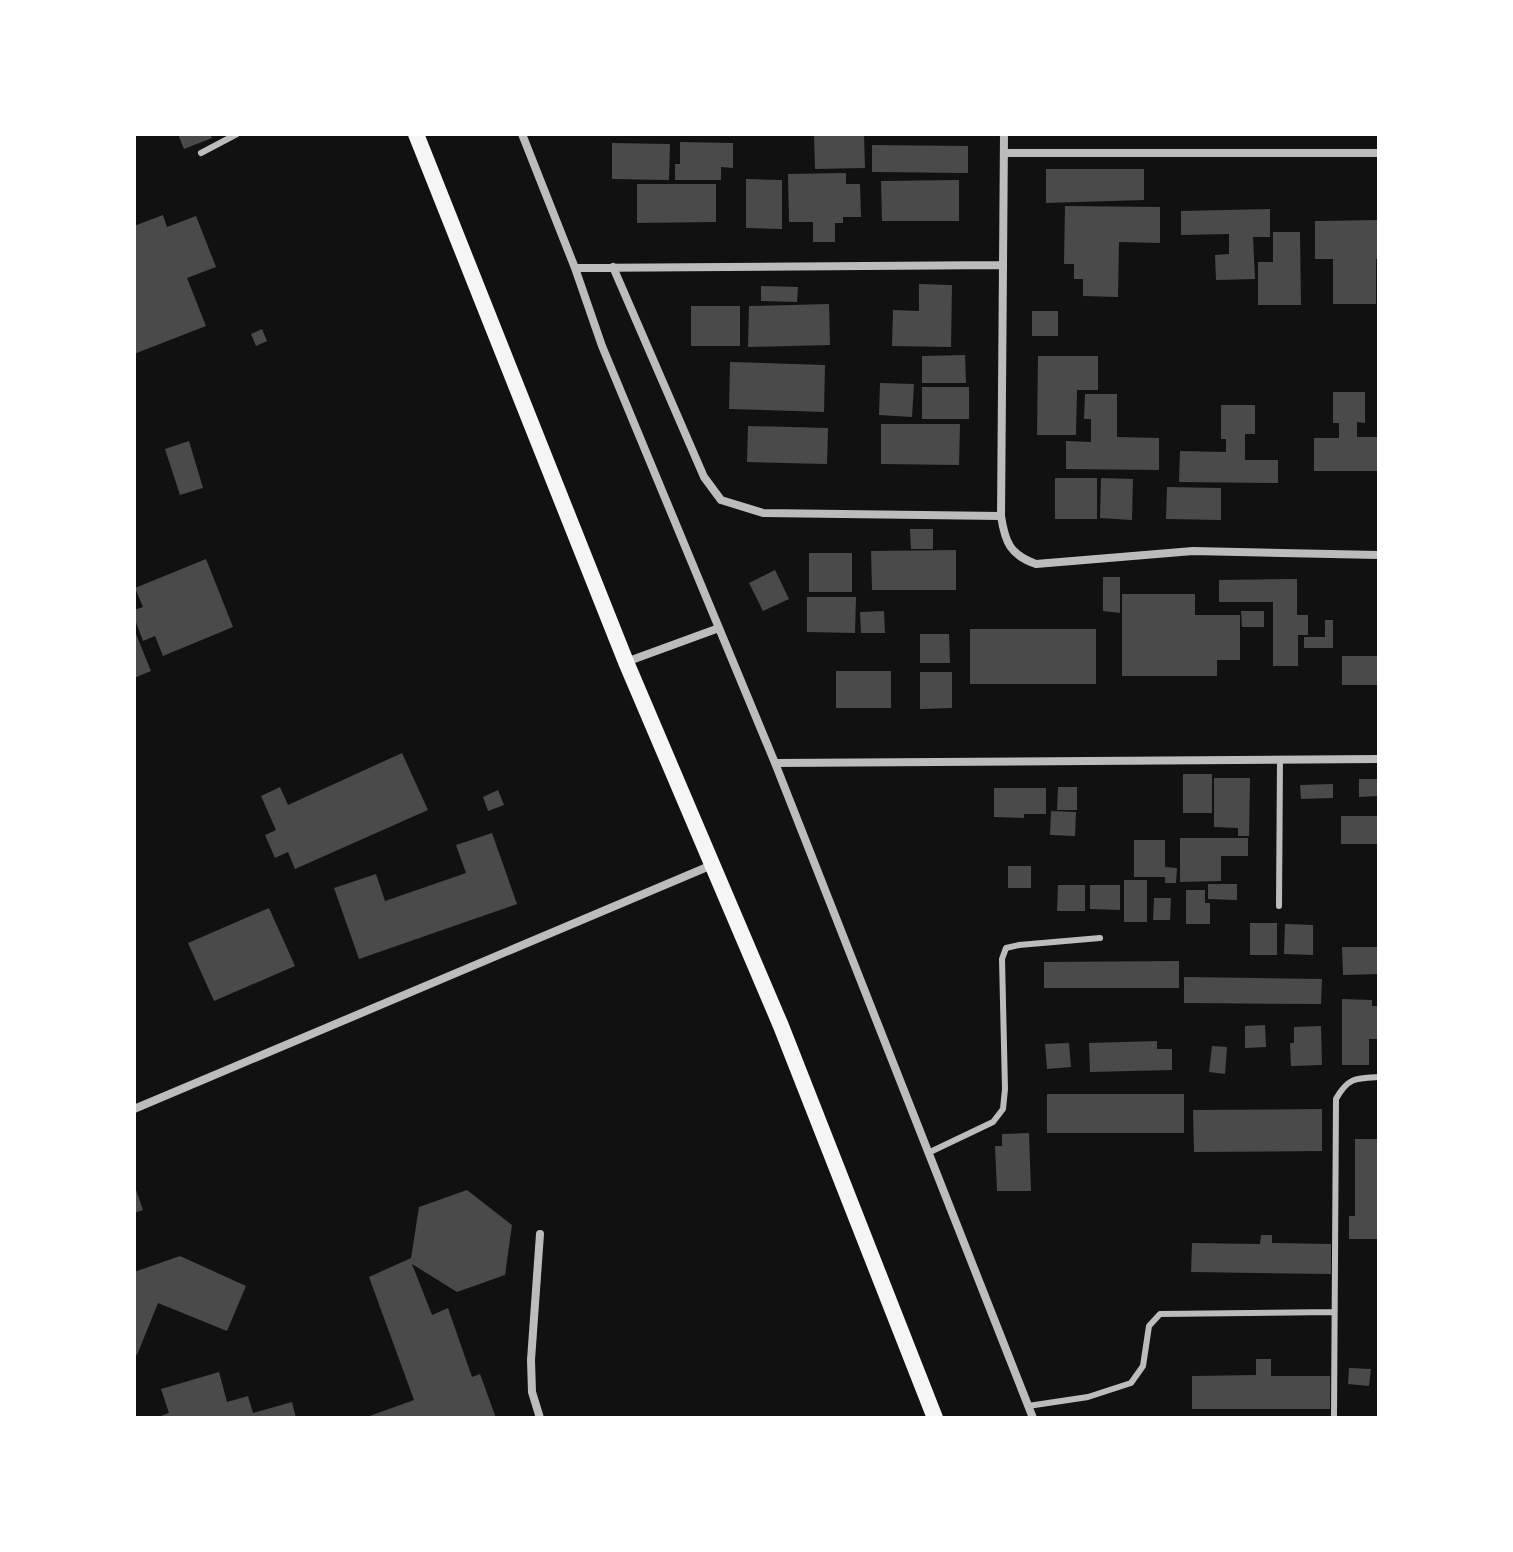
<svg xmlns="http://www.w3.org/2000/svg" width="1513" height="1552" font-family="'Varela Round',sans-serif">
  <rect width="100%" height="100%" fill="#111"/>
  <path fill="#4a4a4a" d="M178 134H210L212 138 184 149Z
    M814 134H864L865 168 815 169Z
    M680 142 733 143V168L721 167V180H675V164H680Z
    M612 143 670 144 669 180 612 179Z
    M872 145 968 146V173L872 172Z
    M1046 169H1144V200L1046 203Z
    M846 173V184H860L861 217H843V223H835V242H813V222H789L788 174Z
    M746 179 782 180V229L746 228Z
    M959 180V221H882L881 181Z
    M637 184H716V222L637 223Z
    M1065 206 1160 207V243L1119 242 1118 297 1083 296V279H1074V264H1064Z
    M1270 209V237H1253L1255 279 1216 280 1215 255 1229 254V234L1181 235V211Z
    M163 215 167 227 196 216 216 267 187 278 206 326 134 354V226Z
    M1379 220V259H1376V304H1333V259H1315V221Z
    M1273 232H1300L1301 305H1258V262H1273Z
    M919 284 952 285 951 347 892 346 893 310 919 311Z
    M761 286 798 287 797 302 761 301Z
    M829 304 830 345 748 347 749 306Z
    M691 306H740V346H691Z
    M1032 311H1058V336H1032Z
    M262 329 267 341 256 346 251 334Z
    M965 355 966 383H922V356Z
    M1038 356H1098V390H1077L1076 435H1037Z
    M730 362 825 365 824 412 729 409Z
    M880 383 914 384 912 417 879 415Z
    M922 387H969V419H922Z
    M1333 392H1365V423L1357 422V437H1379V471H1314V438H1339V423H1333Z
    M1085 394H1117V437L1159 438V470L1066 469V441L1091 442V419H1084Z
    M1221 405H1255V434H1245V460H1278V483L1179 482 1180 451 1226 452V439H1221Z
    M881 424H960L959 465 881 464Z
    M748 426 828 428 827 464 747 462Z
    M189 441 203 488 180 495 165 449Z
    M1055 478H1097V519H1055Z
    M1101 478 1133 479 1132 520 1100 518Z
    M1167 487 1221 488V520L1166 519Z
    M910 529H933V549H911Z
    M956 550V590H872L871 551Z
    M809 553H852V592H809Z
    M206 559 233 627 163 656 155 636 143 641 134 617V610L143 607 135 588Z
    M775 570 789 599 763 611 749 583Z
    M1103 577H1120V613L1103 611Z
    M1297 579V615H1308V635H1298V666H1273V602H1219V580Z
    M1122 594H1195V615H1240V660H1217V676H1122Z
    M807 597H856L855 633 807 632Z
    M884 611 885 633H861L860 612Z
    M1241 611H1264V627H1242Z
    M1325 620H1333V648H1304V637H1325Z
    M134 629 151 671 134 678Z
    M970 629H1096V684H970Z
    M920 634H949L950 663H920Z
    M1342 656H1379V685H1342Z
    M836 671H891V708H836Z
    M920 672H952V708L920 709Z
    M402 753 428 810 295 869 288 852 275 858 265 835 276 830 261 796 280 787 288 805Z
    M1183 774H1212V813H1183Z
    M1214 778H1250L1249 836H1238V828L1214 827Z
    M1359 779H1379V796L1359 797Z
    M1333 784V798L1301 799 1300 785Z
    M1058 787H1077V810H1057Z
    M994 788H1046V814H1024V818L994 817Z
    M498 790 504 805 488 811 483 797Z
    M1051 811 1076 812 1075 836 1050 835Z
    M1341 816H1379V844H1341Z
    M492 833 517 904 359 959 334 888 376 874 385 901 466 873 456 845Z
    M1180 838H1248V856H1221V881L1180 882Z
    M1134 840H1165V867L1177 868 1176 883H1165V877H1134Z
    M1008 866H1031V888H1008Z
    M1124 880H1147V922H1124Z
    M1208 884H1237V900L1208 899Z
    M1058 885H1085V911H1057Z
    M1090 885H1120V910L1090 909Z
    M1186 890H1205V903H1210V924H1186Z
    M1154 898H1171L1170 920H1153Z
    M269 908 295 966 214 1001 188 943Z
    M1250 923H1277V955H1250Z
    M1285 924 1313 925V955L1284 954Z
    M1342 947H1379V974L1343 975Z
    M1179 961V988H1044V962Z
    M1184 977 1322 979 1321 1004 1184 1003Z
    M1342 999 1372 1000V1006H1379V1039H1369V1065H1342Z
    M1265 1025 1266 1047 1245 1048V1026Z
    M1321 1026 1322 1065 1291 1066 1290 1043H1294V1027Z
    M1157 1041V1049H1172V1070L1090 1072 1089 1043Z
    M1069 1043 1071 1067 1047 1069 1045 1044Z
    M1212 1046 1227 1047 1225 1074 1209 1072Z
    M1047 1094H1184V1133H1047Z
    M1322 1109V1151L1194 1152 1193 1110Z
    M1029 1133 1031 1191H997L995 1146H1002V1134Z
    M1355 1139H1379V1239H1349V1216H1355Z
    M134 1184 143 1210 134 1213Z
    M467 1190 512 1225 505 1275 457 1292 412 1264 432 1315 448 1308 472 1377 480 1374 496 1418H364L414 1400 369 1277 411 1258 419 1207Z
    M1261 1235H1272V1243L1331 1244V1274L1191 1272 1192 1243 1260 1244Z
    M180 1256 246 1286 227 1331 158 1303 137 1355 134 1353V1272Z
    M1256 1359H1271V1376H1330V1409H1192V1376L1256 1375Z
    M1349 1368 1371 1369 1369 1386 1348 1384Z
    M219 1372 227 1402 248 1396 253 1413 292 1402 296 1418H155L169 1413 161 1389Z"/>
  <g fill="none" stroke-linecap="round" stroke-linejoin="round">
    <path stroke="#bcbcbc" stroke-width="6" d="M201 153 237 134
      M1279 906 1280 759
      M928 1153 993 1122 1003 1109 1005 1089 1002 959 1006 948 1019 945 1100 938
      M1028 1406 1088 1397 1131 1383 1143 1366 1149 1326 1160 1314 1334 1312
      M1334 1418 1336 1099C1348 1077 1357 1078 1379 1077"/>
    <path stroke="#bcbcbc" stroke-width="8" d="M522 134 575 268 602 346 775 763 1033 1418
      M1004 153H1379
      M1003 265 1004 134
      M613 267 704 477 721 500 763 513 1001 516
      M575 268 1003 265 1001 516C1005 542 1010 555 1036 564L1193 551 1379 555
      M626 662 719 628
      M775 763 1379 759
      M134 1109 712 865
      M540 1418 532 1392 531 1360 540 1234"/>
    <path stroke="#f5f5f5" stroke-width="16" d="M416 134 626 662 781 1026 935 1418"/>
  </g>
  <rect width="1513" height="1552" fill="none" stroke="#ffffff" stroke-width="272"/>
</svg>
